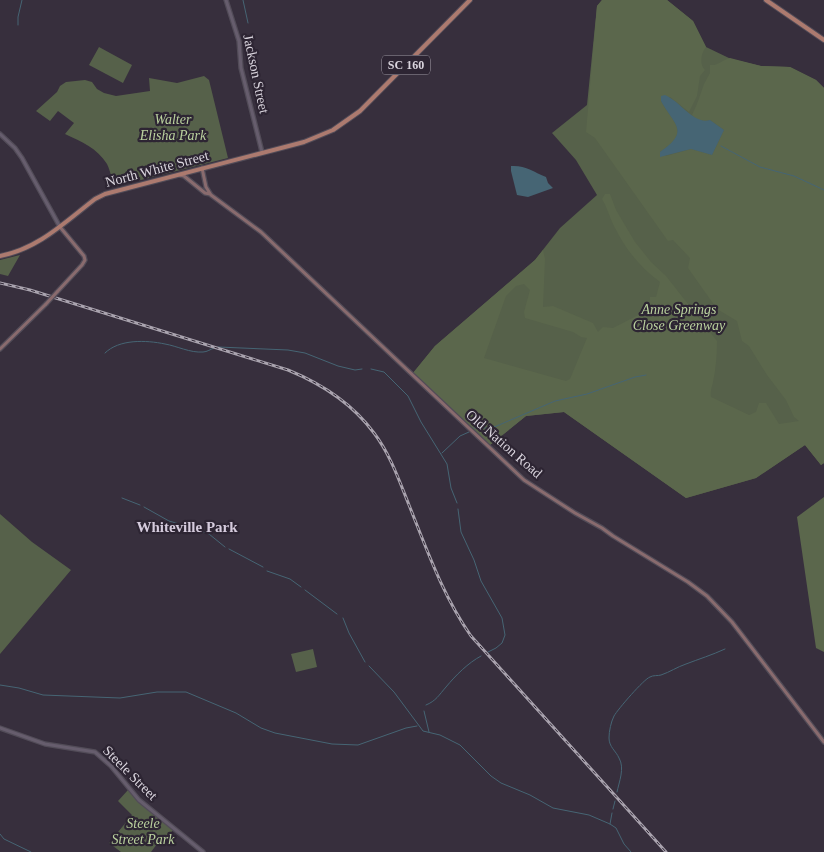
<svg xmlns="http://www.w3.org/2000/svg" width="824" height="852" font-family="Georgia,serif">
  <rect width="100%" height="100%" fill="#372f3d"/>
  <path fill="#56614a" d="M602 0H667L693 21 706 47 731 59 761 66 790 67 816 80 824 88V463L821 465 805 445 756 478 686 498 564 412 526 416 490 445 413 373 435 346 535 260 560 228 597 195 576 160 552 133 587 105 597 6Z
    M99 47 132 65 123 83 89 65Z
    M204 76 209 80 228 158 117 186C111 180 111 172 107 164 97 148 82 142 65 134L74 123 58 111 50 121 36 111 57 92 60 86 66 82 85 80 92 82 97 89 104 93 116 96 150 91 149 78 177 83Z
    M20 255 8 276 0 274V260Z
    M0 514 32 542 71 570 0 654Z
    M313 649 317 667 296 672 291 654Z
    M128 790 142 804 174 829 160 846 157 844 151 852H121L109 843 132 815 118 801Z"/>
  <path fill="#5b674c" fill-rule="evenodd" d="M602 0H667L693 21 706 47C701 53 699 64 705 70L700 76 697 96 689 112 670 97 661 101C674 125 691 131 660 152L666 156 691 149 712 155 724 130 710 120C703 122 697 121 692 115L697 104 704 84 710 73V65C718 66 722 60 730 58L761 66 790 67 816 80 824 88V463L821 465 805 445 756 478 686 498 564 412 526 416 490 445 413 373 435 346 535 260 543 250 545 259 543 307 553 306 593 323 598 332 603 327 613 328 650 309V297H656L660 282C640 267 626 250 615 228 610 219 608 209 602 199L605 194H610L616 210 635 242 651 262 666 276 717 341C717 355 716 368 713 382 712 387 710 391 711 397L749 415 756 412 759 403H766L779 424 799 421 794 417 786 400 767 375 749 346 742 341 737 321 717 309 688 268 690 258 673 240 668 241 595 138 586 132 597 6ZM524 284 530 290 524 312 525 318 573 332 581 337 587 338 570 379 566 381 484 358 506 296 516 286Z
    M824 497V652L816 648 797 517Z"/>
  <path fill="#466574" d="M665 95C680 101 694 125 710 120L724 130 712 155 691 149 660 157V152C691 131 674 125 661 101V96Z
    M511 166C525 165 534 172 546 177L548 183 553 188 528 197 517 195 511 171Z"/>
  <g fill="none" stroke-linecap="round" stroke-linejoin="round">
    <path stroke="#466574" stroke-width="1" d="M243 0 248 23
      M18 25V17L22 0
      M721 146 760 167 794 176 824 190
      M218 347 288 350 305 353 338 366 355 370 362 369
      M105 353C119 339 146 340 165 344 177 346 190 353 203 352 207 352 211 349 214 348
      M371 369 384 372 408 396 421 422 447 464 451 488 457 503
      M474 428H492L555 401 587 394 635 377 646 375
      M442 453 460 436 469 432
      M122 498 140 505
      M144 507 169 521 186 526
      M458 509 461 532 474 560 481 581 502 618 505 635 502 643 496 648 488 652
      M190 527 209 534 225 547
      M229 549 263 567
      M267 571 290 579 301 587
      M305 590 337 614
      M343 618 349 633 365 662
      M369 666 394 692 423 731 440 735 460 745 491 776 501 783 530 795 553 808 589 815 610 824 616 828 624 844 631 852
      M0 685 19 688 43 695 120 698 157 692H186L236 713 261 728 275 733 332 744 358 745 406 728 417 726
      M426 705C436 701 439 695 446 687 456 675 468 663 481 656
      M424 711 429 732
      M617 792C619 782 625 768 619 758 616 751 609 747 609 738 609 731 611 722 614 716 618 709 644 679 650 677 653 675 658 676 661 675 670 672 677 667 686 664 699 659 712 655 725 649
      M613 809 615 801
      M610 824 612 813
      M0 834 4 839 31 852"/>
    <g stroke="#524c58" stroke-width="5.5">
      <path id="tertiary" d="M226 0 239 41 241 68 262 152
        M0 134 15 148 22 158 60 227
        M0 728 45 744 95 752 111 766 139 800 203 852"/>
    </g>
    <g stroke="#524c58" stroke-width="5.5">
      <path id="secondary" d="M202 168 206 187 211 195 261 232 524 480 575 513 602 528 613 536 688 582 707 596 732 622 824 742
        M180 175 184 176 205 193 210 194
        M57 292 82 265 85 260 84 256 60 227
        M0 349 46 304"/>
    </g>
    <g stroke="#524c58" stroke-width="6">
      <path id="primary" d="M766 0 824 40
        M0 256C38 249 65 222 95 199L105 194 304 142 333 130 360 111 470 0"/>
    </g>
    <use href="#tertiary" stroke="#665d6d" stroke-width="3"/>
    <use href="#secondary" stroke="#896b6e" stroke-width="3"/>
    <use href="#primary" stroke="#ac7a6f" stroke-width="4"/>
    <g stroke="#a9a3ae" stroke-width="3">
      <path id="rail" d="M0 283 30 290 288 370C322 384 352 403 374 433 390 454 399 480 409 505 427 550 443 596 471 636L666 852"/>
    </g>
    <use href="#rail" stroke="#2d2533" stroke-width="1" stroke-dasharray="4" stroke-linecap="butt"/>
    <g stroke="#524c58" stroke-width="5.5" stroke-linecap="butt">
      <path id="secondary-bridge" d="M46 304 57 292"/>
    </g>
    <use href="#secondary-bridge" stroke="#896b6e" stroke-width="3"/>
  </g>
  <g text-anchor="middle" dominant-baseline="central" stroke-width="4.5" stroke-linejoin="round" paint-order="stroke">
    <rect fill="#2d2533" stroke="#a5a0aa" stroke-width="1" x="382" y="55.5" width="48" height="19" rx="4"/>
    <g font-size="12" font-weight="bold" fill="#d9d4dd">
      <text x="406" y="65">SC 160</text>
    </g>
    <g font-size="14" fill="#d9d4dd" stroke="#2d2533">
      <text transform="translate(256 74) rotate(78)">Jackson Street</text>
      <text transform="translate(157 169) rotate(-15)">North White Street</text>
      <text transform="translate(504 444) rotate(41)">Old Nation Road</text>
      <text transform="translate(130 773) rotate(45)">Steele Street</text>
    </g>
    <g font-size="14" font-style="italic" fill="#bad19e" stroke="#2d2533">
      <text x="173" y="119">Walter<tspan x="173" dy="16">Elisha Park</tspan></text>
      <text x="679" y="309">Anne Springs<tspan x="679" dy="16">Close Greenway</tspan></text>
      <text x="143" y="823">Steele<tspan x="143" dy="16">Street Park</tspan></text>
    </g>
    <g font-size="15" font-weight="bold" fill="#d5cbdd" stroke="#2d2533">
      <text x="187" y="527">Whiteville Park</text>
    </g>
  </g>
</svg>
